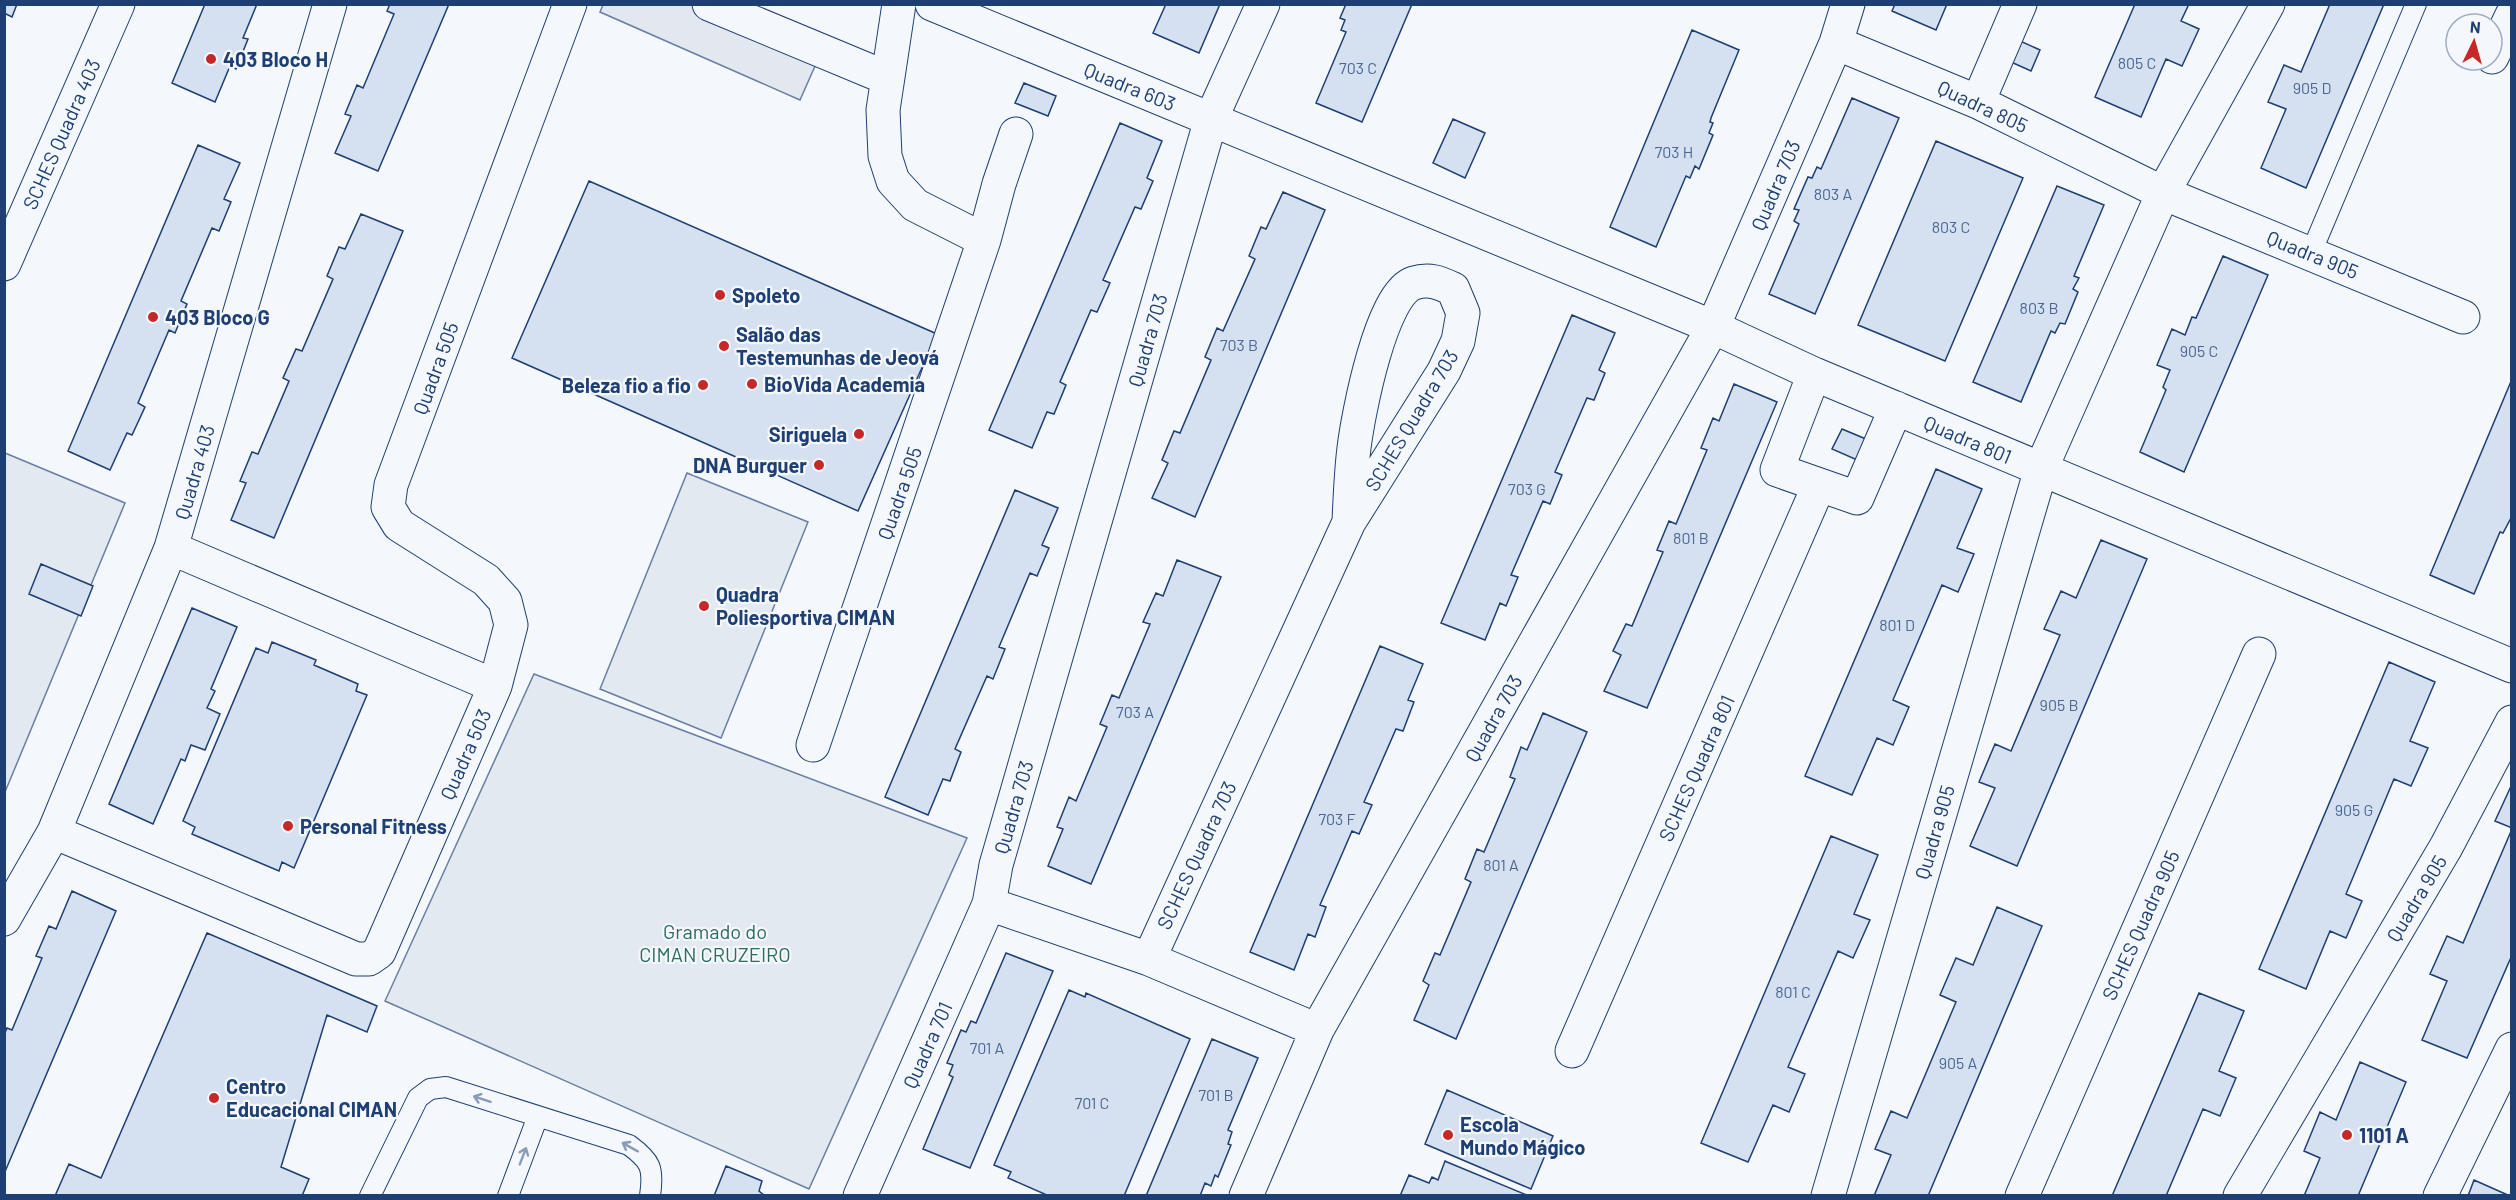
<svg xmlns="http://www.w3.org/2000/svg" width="2516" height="1200" font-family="Barlow,sans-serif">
  <rect width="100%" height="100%" fill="#f4f7fb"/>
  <path fill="#e3e9f0" stroke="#687fa3" stroke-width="1.5" d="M5 453 125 503 5 792Z
    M687 473 808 522 721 738 600 689Z
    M534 674 967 838 809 1189 385 1001Z"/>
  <path fill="#e3e8f0" stroke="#687fa3" stroke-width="1.5" d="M603 5H750L827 39 800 100 600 12Z"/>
  <path fill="#d5e0f0" stroke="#1d3f73" stroke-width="1.5" d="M4 4H17L12 17 4 13Z
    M205 4H257L243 38 248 39 236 69 230 66 215 102 172 83Z
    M390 4H449L378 171 335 153 351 116 345 114 357 85 363 88 394 14 387 11Z
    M1166 4H1220L1199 53 1153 33Z
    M1346 4H1412L1362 122 1316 103 1346 32 1341 30 1345 20 1340 18Z
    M1895 4H1947L1936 30 1892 11Z
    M2135 4H2189L2181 21 2199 29 2182 66 2166 59 2141 117 2095 97Z
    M2330 4H2384L2306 188 2261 168 2286 109 2268 102 2284 65 2301 72Z
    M1692 30 1739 50 1711 118 1710 122 1713 123 1709 133 1713 135 1699 169 1695 166 1690 178 1686 176 1656 247 1610 227Z
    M2009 36 2040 50 2031 71 2000 57Z
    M1024 83 1056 96 1048 116 1015 103Z
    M1852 98 1899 118 1815 314 1769 294 1799 224 1794 221 1799 210 1794 209 1808 177 1812 178 1817 167 1821 169Z
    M1453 119 1485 133 1465 178 1433 163Z
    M1120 123 1162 141 1147 178 1153 181 1141 209 1135 207 1103 280 1110 283 1097 312 1091 310 1060 382 1066 385 1054 414 1047 412 1032 448 989 430Z
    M1936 141 2023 178 1945 361 1858 325Z
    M198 145 240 163 224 199 231 202 219 231 212 228 181 301 187 304 175 333 169 330 138 403 145 407 132 435 127 433 110 470 68 451Z
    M589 181 937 334 858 511 512 358Z
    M2057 186 2104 205 2074 276 2079 278 2073 289 2078 292 2065 324 2060 323 2055 333 2051 331 2021 402 1973 382Z
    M1283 192 1325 210 1195 517 1152 498 1168 463 1162 460 1174 431 1180 433 1211 360 1205 357 1217 328 1223 331 1255 259 1249 256 1261 227 1266 229Z
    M361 214 403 231 274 538 231 520 246 483 240 481 252 452 258 454 289 381 283 378 296 349 302 351 333 279 327 276 339 247 345 249Z
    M2223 256 2268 275 2184 472 2140 452 2166 390 2163 387 2170 370 2157 365 2172 329 2185 335 2192 317 2196 318Z
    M1572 315 1615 333 1599 370 1605 373 1594 400 1587 398 1555 472 1562 475 1550 504 1543 501 1511 575 1518 577 1506 606 1500 603 1485 640 1441 623Z
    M2512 379V516L2503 533 2500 532 2474 594 2430 575Z
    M1734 384 1777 402 1647 708 1604 691 1621 655 1613 651 1626 624 1632 626 1663 552 1657 550 1669 521 1676 524 1707 450 1701 448 1713 418 1719 421Z
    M1842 429 1873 442 1864 463 1832 449Z
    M1936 469 1982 489 1957 548 1974 554 1958 592 1942 585 1893 700 1909 707 1893 745 1877 738 1852 795 1805 776Z
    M1015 490 1058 508 1042 545 1049 548 1037 576 1030 573 999 647 1005 649 993 679 987 676 955 749 961 752 950 781 943 779 928 815 885 797Z
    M2101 540 2147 559 2017 866 1970 846 1995 788 1979 782 1995 744 2011 751 2060 635 2044 629 2061 591 2076 598Z
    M1177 560 1221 577 1091 884 1048 866 1063 829 1057 827 1069 797 1076 801 1107 727 1100 724 1112 695 1119 698 1150 624 1143 622 1156 593 1163 596Z
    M41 564 93 586 81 616 29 594Z
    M192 608 237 627 211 689 215 691 207 708 220 714 205 750 191 745 185 761 181 759 153 824 109 804Z
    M272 642 316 660 314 665 358 684 356 691 367 695 294 868 282 862 279 871 192 834 195 827 183 821 256 648 268 653Z
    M1380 646 1423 664 1408 700 1414 702 1403 731 1396 729 1364 802 1372 805 1359 834 1352 831 1320 905 1326 907 1315 937 1308 934 1294 970 1250 952Z
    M2389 662 2435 682 2410 741 2428 748 2411 786 2394 779 2346 894 2362 901 2346 938 2330 931 2306 989 2259 969Z
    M1543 713 1587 732 1456 1039 1414 1020 1429 985 1423 981 1435 953 1440 955 1471 882 1465 879 1477 849 1484 852 1515 779 1510 777 1521 747 1527 750Z
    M2512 784V828L2495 821Z
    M2512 829V955L2467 1058 2422 1040 2447 981 2430 974 2447 936 2463 943Z
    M1831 836 1878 855 1854 914 1870 920 1853 958 1838 951 1788 1067 1805 1074 1789 1112 1773 1105 1748 1162 1701 1143Z
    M72 891 116 911 4 1174V1035L7 1028 12 1030 42 958 36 956 49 926 56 929Z
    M1997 907 2042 926 1928 1196H1874L1891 1155 1875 1149 1891 1111 1907 1118 1956 1002 1940 995 1956 958 1973 965Z
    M207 933 377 1006 367 1032 327 1015 281 1167 309 1179 302 1196H55L69 1164 101 1178Z
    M1006 953 1053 971 970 1168 923 1149 953 1077 949 1075 953 1065 947 1063 961 1030 966 1032 971 1021 976 1023Z
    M1069 990 1085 997 1086 993 1190 1039 1124 1196H1049L1008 1178 1011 1172 994 1165Z
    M2199 993 2244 1011 2219 1071 2236 1078 2220 1116 2203 1109 2166 1196H2112Z
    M1212 1039 1258 1058 1228 1130 1232 1132 1228 1144 1231 1145 1218 1177 1215 1175 1211 1186 1205 1183 1200 1196H1146Z
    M2360 1062 2406 1082 2358 1196H2304L2320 1158 2304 1151 2320 1112 2336 1120Z
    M1447 1090 1553 1136 1531 1189 1425 1144Z
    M1445 1161 1447 1162 1529 1196H1400L1409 1175 1429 1183 1432 1177 1438 1180Z
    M726 1166 762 1181 759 1191 765 1196H714Z
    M2474 1180 2510 1196H2468Z"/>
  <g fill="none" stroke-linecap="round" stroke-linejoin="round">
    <g stroke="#1d3f73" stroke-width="22">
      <path id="service" d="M2311 253 2416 4
        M370 1196 418 1098 430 1089 446 1087 629 1145C651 1161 654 1168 650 1196
        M508 1196 538 1116"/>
    </g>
    <g stroke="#1d3f73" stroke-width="35">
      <path id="minor" d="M709 4 887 78
        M932 4 1713 327 1814 374 2512 666
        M1836 43 1978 102 2163 193 2463 317
        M2492 57 2512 15
        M1978 102 2020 4
        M984 240 999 184 1016 134
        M4 264 118 4
        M1814 374 1777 470 1857 498 1896 408
        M495 686 511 625 505 601 486 580 399 525 388 507 391 485 570 4
        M813 745 984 240 915 205 893 181 885 156 883 110 899 4
        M54 832 356 959H369L379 952 495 686 171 548
        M989 904 1149 959 1317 1030
        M4 919 54 832 171 548 330 4
        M1149 959 1349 522 1444 371 1458 341 1463 313 1453 289C1440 283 1430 278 1414 283 1381 293 1358 415 1354 448 1351 472 1350 497 1349 522
        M1572 1051 1819 485
        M860 1196 989 904 996 865 1211 119 1263 4
        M1246 1196 1317 1030 1713 327 1836 43 1848 4
        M1828 1196 2041 469 2163 193 2268 4
        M2022 1196 2259 654
        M2240 1196 2446 847 2512 722
        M2440 1196 2512 1049"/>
    </g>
    <use href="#service" stroke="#f4f7fb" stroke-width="20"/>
    <use href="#minor" stroke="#f4f7fb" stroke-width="33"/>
  </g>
  <defs><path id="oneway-shaft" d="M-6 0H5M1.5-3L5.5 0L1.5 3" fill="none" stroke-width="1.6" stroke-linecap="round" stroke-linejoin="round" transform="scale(1.5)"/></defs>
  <g stroke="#889bb7">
    <use href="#oneway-shaft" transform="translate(482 1099) rotate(-162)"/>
    <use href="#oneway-shaft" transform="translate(630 1147) rotate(-151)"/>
    <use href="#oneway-shaft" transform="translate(523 1156) rotate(-69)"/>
  </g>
  <g fill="#c62828" stroke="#f4f7fb" stroke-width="2">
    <circle cx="211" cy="59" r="6"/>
    <circle cx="720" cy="295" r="6"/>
    <circle cx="153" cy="317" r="6"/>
    <circle cx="724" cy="346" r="6"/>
    <circle cx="752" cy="384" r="6"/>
    <circle cx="703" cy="385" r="6"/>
    <circle cx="859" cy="434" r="6"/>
    <circle cx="819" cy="465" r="6"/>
    <circle cx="704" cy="606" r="6"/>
    <circle cx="288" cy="826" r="6"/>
    <circle cx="214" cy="1098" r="6"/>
    <circle cx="1448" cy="1135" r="6"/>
    <circle cx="2347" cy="1135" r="6"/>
  </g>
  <g text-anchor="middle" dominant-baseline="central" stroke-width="4.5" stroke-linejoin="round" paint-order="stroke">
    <g font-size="16" fill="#4b6792">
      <text x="2137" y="62">805 C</text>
      <text x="1358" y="67">703 C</text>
      <text x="2312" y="87">905 D</text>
      <text x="1674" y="151">703 H</text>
      <text x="1833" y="193">803 A</text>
      <text x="1951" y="226">803 C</text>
      <text x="2039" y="307">803 B</text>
      <text x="1239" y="344">703 B</text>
      <text x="2199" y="350">905 C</text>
      <text x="1527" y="488">703 G</text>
      <text x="1691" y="537">801 B</text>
      <text x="1897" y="624">801 D</text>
      <text x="2059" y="704">905 B</text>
      <text x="1135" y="711">703 A</text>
      <text x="2354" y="809">905 G</text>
      <text x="1337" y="818">703 F</text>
      <text x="1501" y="864">801 A</text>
      <text x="1793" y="991">801 C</text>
      <text x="987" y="1047">701 A</text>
      <text x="1958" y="1062">905 A</text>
      <text x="1216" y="1094">701 B</text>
      <text x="1092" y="1102">701 C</text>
    </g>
    <g font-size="20" font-weight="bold" fill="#1d3f73" stroke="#f4f7fb" text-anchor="start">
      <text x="223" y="59">403 Bloco H</text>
      <text x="732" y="295">Spoleto</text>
      <text x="165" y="317">403 Bloco G</text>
      <text x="736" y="334">Salão das<tspan x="736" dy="23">Testemunhas de Jeová</tspan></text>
      <text x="764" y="384">BioVida Academia</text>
      <text x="691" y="385" text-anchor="end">Beleza fio a fio</text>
      <text x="847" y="434" text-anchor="end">Siriguela</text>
      <text x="807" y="465" text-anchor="end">DNA Burguer</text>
      <text x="716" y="594">Quadra<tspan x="716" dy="23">Poliesportiva CIMAN</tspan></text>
      <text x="300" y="826">Personal Fitness</text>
      <text x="226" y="1086">Centro<tspan x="226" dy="23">Educacional CIMAN</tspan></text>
      <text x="1460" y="1124">Escola<tspan x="1460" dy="23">Mundo Mágico</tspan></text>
      <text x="2359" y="1135">1101 A</text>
    </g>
    <g font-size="20" fill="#1d3f73" stroke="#f4f7fb">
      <text transform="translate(1130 86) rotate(22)">Quadra 603</text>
      <text transform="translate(1983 106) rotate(25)">Quadra 805</text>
      <text transform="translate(61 134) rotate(-66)">SCHES Quadra 403</text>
      <text transform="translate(1775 185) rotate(-67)">Quadra 703</text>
      <text transform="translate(2313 254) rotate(22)">Quadra 905</text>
      <text transform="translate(1147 340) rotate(-74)">Quadra 703</text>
      <text transform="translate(435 368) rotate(-70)">Quadra 505</text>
      <text transform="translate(1411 420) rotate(-59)">SCHES Quadra 703</text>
      <text transform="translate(1968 439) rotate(23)">Quadra 801</text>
      <text transform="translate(194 472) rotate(-74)">Quadra 403</text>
      <text transform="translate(899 493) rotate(-71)">Quadra 505</text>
      <text transform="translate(1493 718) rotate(-61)">Quadra 703</text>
      <text transform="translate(465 754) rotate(-66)">Quadra 503</text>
      <text transform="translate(1696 768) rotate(-66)">SCHES Quadra 801</text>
      <text transform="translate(1013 807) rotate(-74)">Quadra 703</text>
      <text transform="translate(1934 832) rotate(-74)">Quadra 905</text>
      <text transform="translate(1196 855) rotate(-65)">SCHES Quadra 703</text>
      <text transform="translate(2416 898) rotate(-59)">Quadra 905</text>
      <text transform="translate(2140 925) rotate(-66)">SCHES Quadra 905</text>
      <text transform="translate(927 1045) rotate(-66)">Quadra 701</text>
    </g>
    <g font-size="20" fill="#2c6c60" stroke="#f4f7fb">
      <text x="715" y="931">Gramado do<tspan x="715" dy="23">CIMAN CRUZEIRO</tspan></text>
    </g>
  </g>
  <rect width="2516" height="1200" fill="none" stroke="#1d3f73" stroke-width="12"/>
  <g transform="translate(2474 42) rotate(5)"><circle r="28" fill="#f4f7fb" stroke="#9eadc5" stroke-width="1.5"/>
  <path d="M0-4.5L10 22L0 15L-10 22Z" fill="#c62828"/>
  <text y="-9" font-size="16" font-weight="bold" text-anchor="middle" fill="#1d3f73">N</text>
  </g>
</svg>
